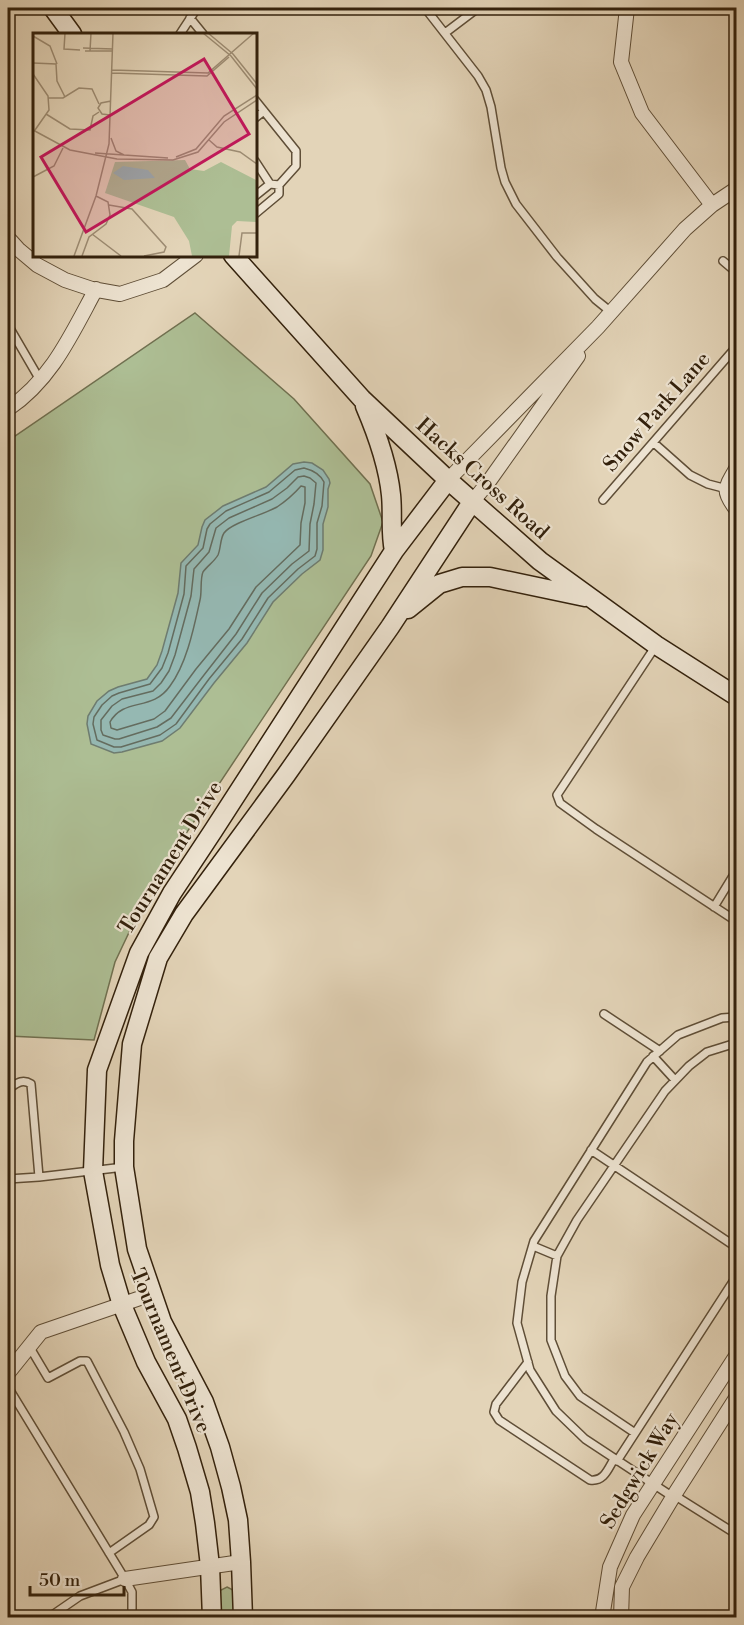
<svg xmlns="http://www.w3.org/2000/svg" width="744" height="1625" font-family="'Libre Bodoni',serif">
  <rect width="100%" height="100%" fill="#e3d4b8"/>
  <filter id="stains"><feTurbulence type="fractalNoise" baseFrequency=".00333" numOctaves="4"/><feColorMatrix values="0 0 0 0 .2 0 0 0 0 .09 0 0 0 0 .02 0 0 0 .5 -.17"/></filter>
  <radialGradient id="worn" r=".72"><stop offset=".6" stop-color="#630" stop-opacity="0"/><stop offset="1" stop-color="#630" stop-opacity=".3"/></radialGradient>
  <path fill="#adbe94" stroke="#707050" stroke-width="1.5" d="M195 313 294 399 370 484 383 522 371 556 151 886 115 962 94 1040 8 1036V441Z
    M227 1587 233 1590 235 1593 236 1617H219V1592L221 1590Z"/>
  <path fill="#95b8b2" stroke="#6e7c70" stroke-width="1.5" d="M304 462 312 463 323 470 329 479 330 483 328 489V507L323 524V550L320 560 302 574 273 602 247 643 214 683 180 728 162 741 122 752 114 753 91 744 87 724 88 716 97 701 109 691 118 687 147 679 157 665 162 651 178 593 181 563 198 545 202 527 205 520 223 506 266 487 293 464Z"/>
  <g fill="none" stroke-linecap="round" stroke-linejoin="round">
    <path stroke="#646c5f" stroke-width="1.5" d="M304 468C312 470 320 474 324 482L322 506 317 523V549L315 556 298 569 268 598 242 639 209 679 176 724 160 735 121 747H114L97 740 93 724 94 717 102 705 112 696 119 693 150 684 162 668 168 653 184 594 186 566 203 548 207 529 210 524 226 511 269 492 295 470Z
      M304 476 310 478 316 483 314 504 310 524 309 551 292 564 262 593 236 634 204 675 171 718 157 727 119 739H115L103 735 101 730V720L112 706 122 699 153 691 161 683 169 671 175 655 191 596 194 569 209 552 216 528 229 518 272 499 287 488 298 477Z
      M301 486 305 487V503L301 523 300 545 256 587 229 629 196 669 165 711 154 719 117 730 111 728 110 722C124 697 152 712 170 686 187 663 194 627 200 600 202 593 200 578 203 572 207 566 214 562 218 555 221 548 220 539 224 533 231 523 265 514 277 507 286 501 294 494 301 486Z"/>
    <g stroke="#5f4e37" stroke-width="10">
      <path id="lane" d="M425 8 478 76 486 90 491 107 501 168 505 182 516 204 557 257 595 299 611 312
        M190 18 203 34
        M445 33 478 8
        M180 34 197 8
        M255 100 296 151V166L279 185V194L255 214
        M255 118 264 111
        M255 161 270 184
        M255 196 270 184 279 185
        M723 261 736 272
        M8 325 40 380
        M654 443 690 475 708 484 727 489
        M603 500 736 347
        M655 647 557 795 560 803 596 829 736 921
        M714 907 736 871
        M604 1014 660 1051
        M653 1056 675 1080
        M8 1089C16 1084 22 1078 31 1084L39 1177
        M591 1150 736 1247
        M8 1179 39 1177 124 1167
        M533 1246 557 1256
        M29 1346 48 1378 80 1361H87L124 1432 140 1469 154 1517 149 1525 109 1553
        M528 1362 496 1404 494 1412 499 1420 590 1480C604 1482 608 1469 614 1459
        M8 1387 125 1579 132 1592V1618
        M635 1433 580 1396 565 1376 551 1340V1296L557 1256 577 1220 665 1091 689 1066 707 1052 736 1043
        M617 1461 736 1277
        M674 1495 736 1534
        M673 1497 585 1439 556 1411 530 1370 517 1323 522 1282 534 1241 647 1062 678 1035 722 1018 736 1017
        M48 1618 80 1596 125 1579
        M134 1618H158"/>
    </g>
    <g stroke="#5f4e37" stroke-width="16">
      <path id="street" d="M627 8 621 62 642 113 712 205
        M8 238 18 249 37 265 65 280 92 289 120 294 163 280 196 255
        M8 409C52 379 71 335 96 289
        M736 469C725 488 722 491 736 509
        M448 480 598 327 685 229 712 205 736 189
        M472 502 487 484 578 356
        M8 1373 41 1332 152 1294
        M125 1579 241 1562
        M602 1618 610 1567 633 1515 736 1356
        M621 1618 622 1587 637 1557 676 1492 736 1398"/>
    </g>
    <g stroke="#33210c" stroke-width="21">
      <path id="secondary" d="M53 8 72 34
        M233 255 362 399 448 480 540 561 656 645 736 696
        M365 406C377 434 388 465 391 495 393 514 390 532 394 551
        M408 609 439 584 462 577H490L585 597
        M212 1618 210 1566 205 1523 200 1492 187 1448 177 1419 146 1362 122 1305 110 1265 93 1171 97 1070 139 953 172 893 213 831 394 551 448 480
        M243 1618 241 1562 238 1520 231 1487 220 1447 204 1402 162 1322 137 1249 124 1167V1141L132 1044 158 958 184 914 286 775 390 627 472 502"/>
    </g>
    <use href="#lane" stroke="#ede3d1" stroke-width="7"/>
    <use href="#street" stroke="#ede3d1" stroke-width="14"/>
    <use href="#secondary" stroke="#ede3d1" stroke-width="18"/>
  </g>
  <g text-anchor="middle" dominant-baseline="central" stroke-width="4.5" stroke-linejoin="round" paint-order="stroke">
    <g font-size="21" fill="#33210c" stroke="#ede3d1">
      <text transform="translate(657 412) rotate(-49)">Snow Park Lane</text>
      <text transform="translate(482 479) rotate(42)">Hacks Cross Road</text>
      <text transform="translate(171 858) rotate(-58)">Tournament Drive</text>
      <text transform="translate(170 1351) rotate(67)">Tournament Drive</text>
      <text transform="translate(640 1471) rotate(-59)">Sedgwick Way</text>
    </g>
  </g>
  <g transform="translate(33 33)">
    <rect width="224" height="224" fill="#e3d4b8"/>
    <path d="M152 127 157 136 171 138 188 129 223 147V189L204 188 199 193 196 223H159L156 208 141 184 72 160 82 129Z" fill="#adbe94"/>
    <path d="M90 133 115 137 122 145 91 147 80 140Z" fill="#95b8b2"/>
    <path fill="none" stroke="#9d8c73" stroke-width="1.5" d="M32 0 31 16 47 17M170 0 198 23 224 56M175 0 200 21 224 51M0 3 17 13 24 31M50 15 80 16M52 18H80M57 18 58 0M0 30 23 31 24 48 32 64M79 37 175 40 221 0M79 40 174 43 196 24M0 41 15 63 16 77 2 97M15 65H30L46 55 59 56 66 71M13 81 37 96 57 97 60 83 66 79M77 82 69 81 65 75 68 70 78 68M0 97 37 117 84 126 140 127 165 119 191 89 224 67M78 105 83 118 91 122M176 107 184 114 207 119 224 131M62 120 135 125M143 124 163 116 191 83 224 62M0 144 21 133 30 115M76 172 99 176 133 214 131 219 111 223M59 201 88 223M41 223 63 163 76 111 80 0M49 223 56 204 73 191 77 182 75 169 63 163M206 223 209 200H224"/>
    <path fill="#c2185b" fill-opacity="0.15" stroke="#c2185b" stroke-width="3" d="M171 26 216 101 53 199 8 124Z"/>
    <rect width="224" height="224" fill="none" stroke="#33210c" stroke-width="3"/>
  </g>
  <rect width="744" height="1625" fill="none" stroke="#e3d4b8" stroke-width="30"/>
  <rect x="9" y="9" width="726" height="1607" fill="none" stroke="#33210c" stroke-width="3"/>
  <rect x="15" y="15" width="714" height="1595" fill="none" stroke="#33210c" stroke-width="1.5"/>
  <path d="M30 1586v9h94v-9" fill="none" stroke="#33210c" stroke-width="3"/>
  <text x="39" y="1586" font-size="18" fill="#33210c" stroke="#ede3d1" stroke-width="4.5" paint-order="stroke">50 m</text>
  <rect width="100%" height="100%" filter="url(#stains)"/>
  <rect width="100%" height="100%" fill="url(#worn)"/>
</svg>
